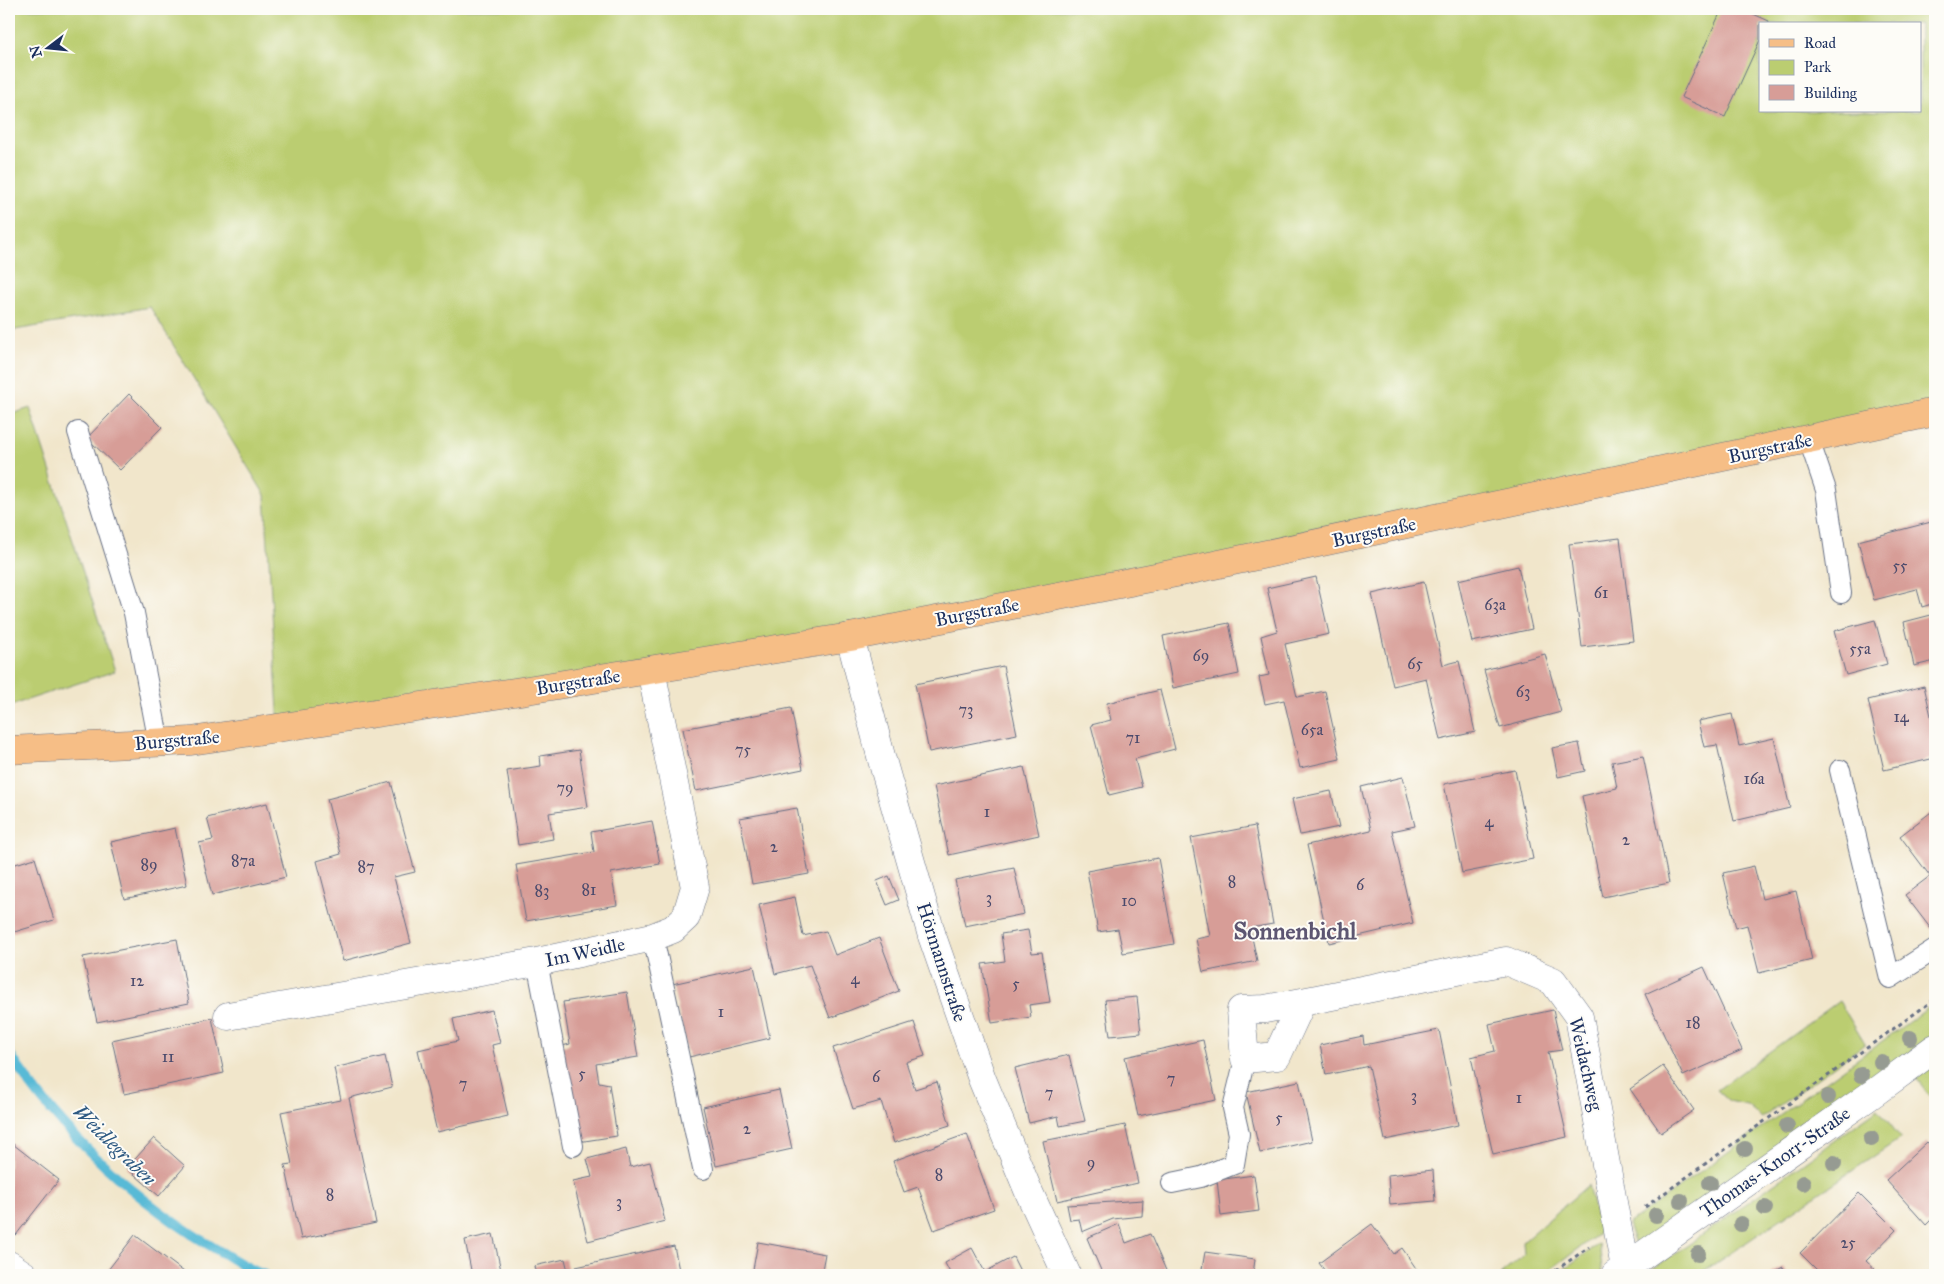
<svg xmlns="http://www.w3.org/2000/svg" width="1944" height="1284" font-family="'IM FELL Great Primer',serif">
  <rect width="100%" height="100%" fill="#fdfcf7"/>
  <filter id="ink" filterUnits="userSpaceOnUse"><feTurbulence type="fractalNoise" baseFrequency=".02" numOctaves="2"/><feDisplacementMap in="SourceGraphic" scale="10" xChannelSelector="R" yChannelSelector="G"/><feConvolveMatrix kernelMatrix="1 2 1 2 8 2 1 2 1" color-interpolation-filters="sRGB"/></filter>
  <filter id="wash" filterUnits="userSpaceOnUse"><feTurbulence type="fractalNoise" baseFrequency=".0096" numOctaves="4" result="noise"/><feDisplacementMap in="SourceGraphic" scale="20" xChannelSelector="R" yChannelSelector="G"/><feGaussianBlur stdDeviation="1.12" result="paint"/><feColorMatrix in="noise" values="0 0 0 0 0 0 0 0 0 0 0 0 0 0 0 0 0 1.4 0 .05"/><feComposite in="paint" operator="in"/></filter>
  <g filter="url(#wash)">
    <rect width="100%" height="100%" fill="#f1e6cb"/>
    <path fill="#bbcd71" stroke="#6b7e68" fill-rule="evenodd" d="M9 9H1935V412L1186 571 279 728 265 495 150 307 9 331ZM1760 24H1920V111H1760Z
      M30 408 115 671 9 706V415Z
      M1839 1001 1865 1044 1762 1118 1747 1105 1729 1101 1717 1090Z
      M1935 1003V1036L1636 1248 1628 1224Z
      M1935 1055V1092L1930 1096 1912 1073Z
      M1878 1109 1901 1138 1698 1275H1643L1694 1241Z
      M1588 1185 1600 1233 1543 1275H1500L1524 1255 1523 1242Z
      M1599 1244 1603 1275H1555Z"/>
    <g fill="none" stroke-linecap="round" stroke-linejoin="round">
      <path stroke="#58bad6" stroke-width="10" d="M9 1053C59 1132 140 1205 221 1252 235 1260 249 1270 265 1275"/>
    </g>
    <g id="blocks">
      <path fill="#d79d97" d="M1722 9H1742L1769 21 1768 24H1760V40L1725 117 1681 97Z
        M129 394 162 427 120 470 87 438Z
        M1935 521V603L1922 607 1917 589 1874 600 1858 541Z
        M1620 538 1633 641 1582 647 1569 544Z
        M1518 566 1532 629 1472 642 1458 580Z
        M1316 577 1329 634 1285 644 1297 697 1325 691 1340 759 1300 768 1284 700 1265 704 1259 677 1269 675 1261 636 1277 631 1267 588Z
        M1424 582 1443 665 1459 661 1475 732 1440 740 1426 678 1393 686 1372 594Z
        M1935 614V661L1914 666 1904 622Z
        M1875 620 1887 664 1846 675 1834 631Z
        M1229 623 1239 674 1173 688 1163 636Z
        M1545 654 1561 712 1500 728 1484 670Z
        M1003 666 1017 734 929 752 915 684Z
        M1924 686 1935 733V758L1884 770 1868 700Z
        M1160 690 1175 749 1135 759 1142 787 1109 795 1091 725 1111 720 1107 703Z
        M791 708 803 769 696 791 683 729Z
        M1732 714 1739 746 1774 738 1790 808 1734 821 1717 745 1704 747 1698 721Z
        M1579 743 1585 771 1558 777 1552 748Z
        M579 750 588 807 549 813 553 839 518 845 507 771 541 766 540 756Z
        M1643 756 1669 883 1603 897 1582 796 1617 788 1612 762Z
        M1024 767 1039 835 949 855 934 786Z
        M1515 770 1533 859 1462 873 1444 784Z
        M1403 777 1415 826 1392 831 1413 923 1329 943 1307 845 1371 830 1361 787Z
        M391 782 415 872 394 877 411 943 343 961 317 861 341 854 327 799Z
        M1331 791 1339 827 1300 835 1292 799Z
        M267 803 286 877 212 895 199 843 213 840 207 818Z
        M797 808 809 874 752 884 740 818Z
        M1935 809V926L1931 929 1905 895 1930 876 1900 836Z
        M652 821 660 864 611 873 617 905 526 921 516 865 594 852 591 832Z
        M1255 826 1273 924 1250 928 1257 961 1203 972 1196 939 1210 936 1191 838Z
        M175 828 187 885 124 899 111 842Z
        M35 858 54 920 11 933 9 936V866Z
        M1158 858 1174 944 1123 953 1118 929 1098 932 1087 871Z
        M1754 866 1762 899 1796 891 1812 960 1759 973 1747 925 1736 928 1723 873Z
        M1014 868 1024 914 965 926 955 880Z
        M889 876 899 900 887 905 877 881Z
        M795 897 803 936 826 931 835 955 879 938 899 991 830 1018 810 965 775 974 759 905Z
        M1028 930 1032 953 1042 952 1050 1002 1029 1005 1031 1017 992 1023 982 964 1005 961 1001 934Z
        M177 939 189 1003 97 1022 83 957Z
        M754 966 770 1038 689 1057 672 984Z
        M1704 967 1742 1050 1683 1076 1645 994Z
        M627 992 638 1057 596 1064 599 1082 609 1084 617 1136 578 1142 562 1046 570 1044 563 1002Z
        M1137 997 1141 1033 1110 1036 1105 1000Z
        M492 1010 500 1043 492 1045 508 1116 437 1132 418 1050 458 1041 453 1019Z
        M1553 1010 1562 1050 1548 1052 1567 1137 1493 1154 1471 1057 1495 1051 1489 1024Z
        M212 1018 224 1073 124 1094 112 1040Z
        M914 1022 925 1056 906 1062 915 1089 937 1082 950 1125 894 1143 881 1101 853 1109 833 1048Z
        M1439 1030 1458 1125 1385 1140 1369 1066 1326 1075 1320 1045 1363 1036 1364 1045Z
        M1203 1040 1216 1100 1138 1116 1125 1057Z
        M1069 1055 1085 1121 1060 1126 1058 1116 1029 1123 1015 1068Z
        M385 1056 392 1087 349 1098 376 1223 301 1239 285 1165 292 1164 281 1112 341 1100 334 1068Z
        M1663 1066 1694 1110 1661 1133 1630 1089Z
        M1299 1081 1312 1141 1260 1153 1246 1092Z
        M779 1090 792 1149 716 1166 703 1107Z
        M1125 1125 1138 1183 1057 1201 1043 1141Z
        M967 1134 994 1209 934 1230 918 1187 904 1192 893 1161Z
        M154 1138 185 1166 159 1196 127 1168Z
        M9 1141 59 1180 16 1235 9 1230Z
        M1927 1142 1935 1150V1216L1926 1225 1886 1180Z
        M626 1149 630 1167 650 1162 665 1221 588 1241 573 1181 592 1177 587 1159Z
        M1433 1170 1435 1201 1390 1205 1388 1175Z
        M1254 1175 1259 1211 1221 1216 1217 1180Z
        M1859 1193 1896 1230 1866 1261 1877 1271 1873 1275H1822L1800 1253Z
        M1143 1200 1142 1216 1113 1219 1082 1232 1079 1219 1070 1220 1067 1205Z
        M1119 1224 1126 1243 1150 1234 1168 1275H1103L1087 1238Z
        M1372 1224 1394 1254 1402 1248 1420 1274 1418 1275H1328L1319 1263Z
        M493 1234 502 1275H472L465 1240Z
        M135 1235 188 1275H104Z
        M758 1242 825 1254 821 1275H752Z
        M674 1246 680 1275H578L576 1267Z
        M972 1248 985 1272 1013 1257 1022 1275H951L945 1263Z
        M1205 1252 1255 1259 1253 1275H1201Z
        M565 1259 569 1275H536L534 1266Z
        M1783 1267 1788 1275H1768Z"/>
    </g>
  </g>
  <g filter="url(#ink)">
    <use href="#blocks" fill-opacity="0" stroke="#666f84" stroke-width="1"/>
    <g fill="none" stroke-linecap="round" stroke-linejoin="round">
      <g stroke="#666f84" stroke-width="22">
        <path id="service" d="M78 432 134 613 159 743
          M1809 440 1826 490 1841 593
          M1840 770 1890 978 1935 949
          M653 937 703 1169
          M537 962 573 1146
          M1172 1183 1201 1177 1234 1164 1239 1134 1233 1108 1245 1059"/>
      </g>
      <g stroke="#666f84" stroke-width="29">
        <path id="minor" d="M850 637 882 760 932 936 982 1079 1028 1190 1067 1275
          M1302 1002 1277 1056 1245 1059 1241 1010 1265 1009 1302 1002 1506 961 1553 981 1579 1017 1625 1268
          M228 1016 537 962 653 937 673 929 686 917 695 887 651 670
          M9 1265 24 1275
          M1615 1275 1875 1092 1935 1048"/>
      </g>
      <g stroke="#666f84" stroke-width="29">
        <path id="primary" d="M9 750 191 741 521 691 850 637 1186 571 1935 412"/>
      </g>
      <path stroke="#666f84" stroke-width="3" stroke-dasharray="4 4" stroke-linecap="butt" d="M1645 1207 1935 999
        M1549 1275 1589 1247"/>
      <use href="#service" stroke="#fff" stroke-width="20"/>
      <use href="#minor" stroke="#fff" stroke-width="28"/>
      <use href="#primary" stroke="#f6be86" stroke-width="28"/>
    </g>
    <g fill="#969b92">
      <circle cx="1910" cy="1038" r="8"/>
      <circle cx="1881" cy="1062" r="8"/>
      <circle cx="1861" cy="1075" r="8"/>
      <circle cx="1828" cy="1097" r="8"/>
      <circle cx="1787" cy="1126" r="8"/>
      <circle cx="1871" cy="1139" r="8"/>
      <circle cx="1745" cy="1149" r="8"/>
      <circle cx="1834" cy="1163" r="8"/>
      <circle cx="1710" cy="1183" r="8"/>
      <circle cx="1803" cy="1183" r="8"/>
      <circle cx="1681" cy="1201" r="8"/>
      <circle cx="1765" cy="1208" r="8"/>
      <circle cx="1656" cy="1215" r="8"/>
      <circle cx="1741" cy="1224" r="8"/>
      <circle cx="1698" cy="1254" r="8"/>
    </g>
  </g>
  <g text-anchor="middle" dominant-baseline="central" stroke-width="4" stroke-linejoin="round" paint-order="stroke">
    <g font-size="16" fill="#4a4a6c">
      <text x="1900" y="565">55</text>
      <text x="1601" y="592">61</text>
      <text x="1495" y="604">63a</text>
      <text x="1860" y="648">55a</text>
      <text x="1201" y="655">69</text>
      <text x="1415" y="663">65</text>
      <text x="1523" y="691">63</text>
      <text x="966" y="709">73</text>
      <text x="1901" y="716">14</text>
      <text x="1312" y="729">65a</text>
      <text x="1133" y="737">71</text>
      <text x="743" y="749">75</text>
      <text x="1754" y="778">16a</text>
      <text x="565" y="787">79</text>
      <text x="987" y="811">1</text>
      <text x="1489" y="821">4</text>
      <text x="1626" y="839">2</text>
      <text x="774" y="846">2</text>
      <text x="243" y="860">87a</text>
      <text x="149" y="864">89</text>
      <text x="366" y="866">87</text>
      <text x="1232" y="881">8</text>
      <text x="1360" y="884">6</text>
      <text x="589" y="889">81</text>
      <text x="542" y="890">83</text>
      <text x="989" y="897">3</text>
      <text x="1129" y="900">10</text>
      <text x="855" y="978">4</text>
      <text x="137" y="980">12</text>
      <text x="1016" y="983">5</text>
      <text x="721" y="1011">1</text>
      <text x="1693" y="1022">18</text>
      <text x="168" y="1056">11</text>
      <text x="582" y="1073">5</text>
      <text x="876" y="1076">6</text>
      <text x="1171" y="1078">7</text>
      <text x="463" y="1083">7</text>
      <text x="1049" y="1092">7</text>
      <text x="1414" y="1095">3</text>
      <text x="1519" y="1097">1</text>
      <text x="1279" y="1117">5</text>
      <text x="747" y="1128">2</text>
      <text x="1091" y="1162">9</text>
      <text x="939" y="1174">8</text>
      <text x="330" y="1194">8</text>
      <text x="619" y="1201">3</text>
      <text x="1848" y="1242">25</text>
    </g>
    <g font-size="19" fill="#1b2f5e" stroke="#fdfcf7">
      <text transform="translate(1770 448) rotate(-12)">Burgstraße</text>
      <text transform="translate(1374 532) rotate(-12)">Burgstraße</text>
      <text transform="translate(977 612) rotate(-11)">Burgstraße</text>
      <text transform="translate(578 682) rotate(-9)">Burgstraße</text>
      <text transform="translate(177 740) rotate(-5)">Burgstraße</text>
      <text transform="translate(585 952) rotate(-12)">Im Weidle</text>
      <text transform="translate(942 962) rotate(72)">Hörmannstraße</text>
      <text transform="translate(1586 1064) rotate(77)">Weidachweg</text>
      <text transform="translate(1775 1162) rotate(-35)">Thomas-Knorr-Straße</text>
    </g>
    <g font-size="20" font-style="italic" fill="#2d5982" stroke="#fdfcf7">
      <text transform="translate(115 1145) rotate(44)">Weidlegraben</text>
    </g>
    <g font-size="24" font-weight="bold" fill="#5d5672" stroke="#fdfcf7">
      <text x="1295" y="931">Sonnenbichl</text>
    </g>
  </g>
  <rect width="1944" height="1284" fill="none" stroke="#fdfcf7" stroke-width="30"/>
  <rect x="1759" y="22" width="162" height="90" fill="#fdfcf7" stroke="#a3aaba"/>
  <rect x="1769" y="39" width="25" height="8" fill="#f6be86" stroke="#a3aaba"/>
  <text x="1804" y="48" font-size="15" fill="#1b2f5e">Road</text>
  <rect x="1769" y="60" width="25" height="15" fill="#bbcd71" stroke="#a3aaba"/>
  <text x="1804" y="72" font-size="15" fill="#1b2f5e">Park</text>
  <rect x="1769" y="85" width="25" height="15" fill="#d79d97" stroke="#a3aaba"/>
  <text x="1804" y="98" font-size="15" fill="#1b2f5e">Building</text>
  <g transform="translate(48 48) rotate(254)" stroke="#fdfcf7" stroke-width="4" paint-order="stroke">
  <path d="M0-4L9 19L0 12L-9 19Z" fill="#1b2f5e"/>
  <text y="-8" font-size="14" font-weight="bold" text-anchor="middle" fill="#1b2f5e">N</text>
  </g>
</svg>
